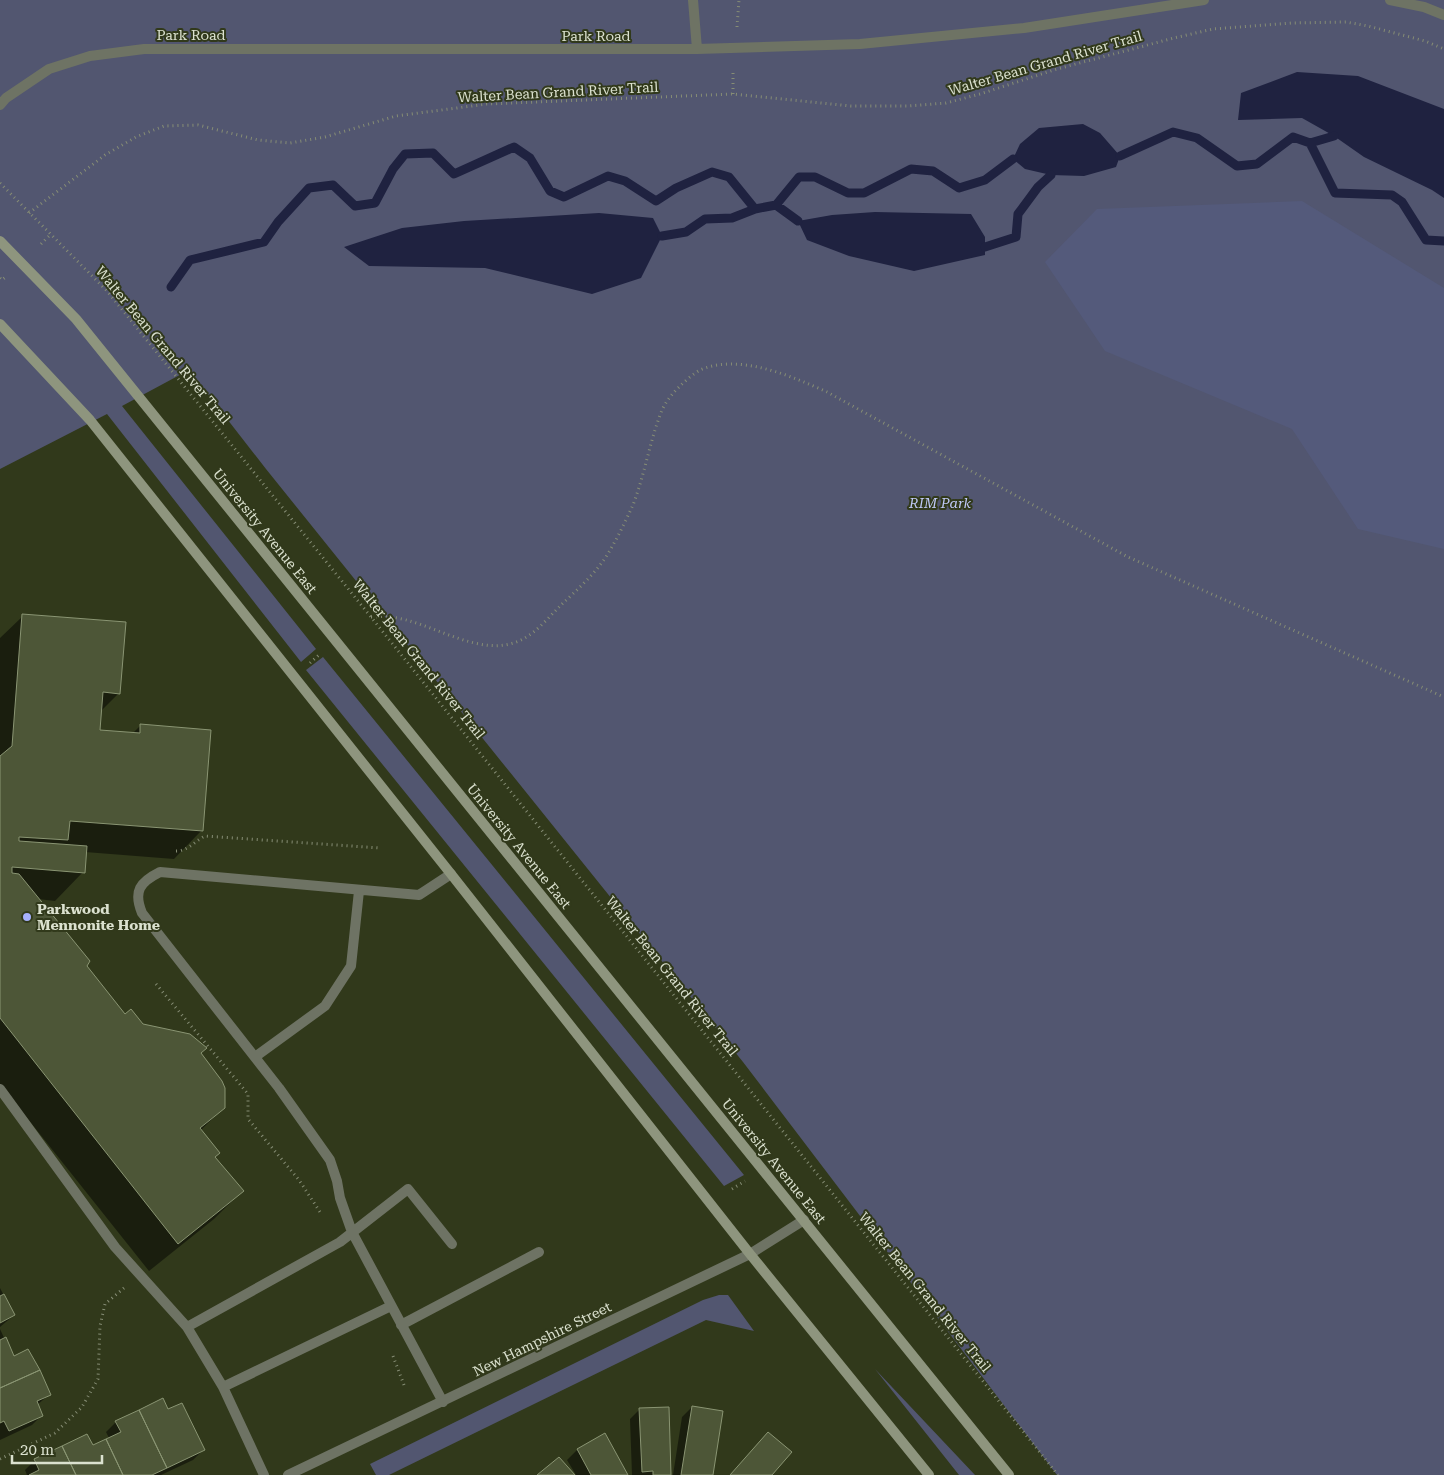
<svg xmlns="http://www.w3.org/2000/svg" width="1444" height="1475" font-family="'Roboto Serif',serif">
  <rect width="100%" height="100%" fill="#31391b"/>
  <path fill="#525670" d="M0 0H1444V1475H1057L743 1062 266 469 189 370 122 406 316 649 301 662 107 414 0 469Z
    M323 657 744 1175 724 1186 306 670Z
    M719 1295H728L754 1331 706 1320 389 1475H376L370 1464 703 1300Z
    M875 1369 975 1475H959Z"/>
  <path fill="#545a7b" d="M1302 201 1444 288V549L1358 529 1292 429 1105 351 1045 262 1097 209Z"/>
  <path fill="#1f2240" d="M1297 72 1358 76 1444 109V198L1432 190 1364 157 1334 136 1302 118 1238 120 1241 93Z
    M1083 124 1100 133 1120 156 1116 167 1084 176 1051 175 1025 169 1013 159 1020 144 1039 128Z
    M875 212 971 214 985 237V255L914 271 849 256 807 240 798 221 832 215Z
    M599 213 653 218 662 236 641 278 592 294 485 268 369 266 344 247 402 228 464 221Z"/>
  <path fill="#0007" d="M23 616 119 693 100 712 99 731 133 733 141 725 202 830 174 859 85 852 83 872 55 901 38 899 85 966 124 1016 200 1054 223 1108 201 1130 214 1157 242 1191 214 1219 149 1271 0 1084V638Z
    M0 1288 14 1315 0 1327Z
    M0 1329 13 1357 50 1394 37 1405 42 1415 32 1425 0 1440Z
    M692 1407 712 1475H673L682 1417Z
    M640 1409 670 1475H632L630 1419Z
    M168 1411 203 1450 193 1460 161 1475H27L25 1470 35 1460 92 1446 109 1438 106 1432 116 1422Z
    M577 1450 626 1475H576L567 1460Z"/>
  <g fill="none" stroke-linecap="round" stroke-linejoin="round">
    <path stroke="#1f2240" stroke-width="9" d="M1310 143 1334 136
      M1120 156 1173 132 1197 138 1237 166 1257 164 1293 137 1310 143 1335 193 1392 195 1402 202 1426 240 1444 241
      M776 205 798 221
      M662 236 686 232 705 219 732 218 755 209
      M985 247 1016 237 1018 214 1038 187 1051 175
      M171 287 190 260 264 242 278 222 309 188 333 185 355 206 375 203 393 169 405 154 433 153 454 174 514 147 530 158 550 191 564 197 608 176 625 181 656 201 676 188 712 172 729 177 755 209 776 205 799 177H815L848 193H864L911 169 933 171 959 188 985 180 1013 159"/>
  </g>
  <path fill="#4d5637" stroke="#8a9573" d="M22 614 126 622 120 694 103 692 100 730 140 733V724L211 730 203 831 70 821 68 840 19 837V841L87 846 85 873 12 867V873L19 874 90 961 87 966 125 1014 131 1009 143 1024 190 1034 207 1048 201 1053 222 1081 225 1088V1108L200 1128 220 1153 215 1157 244 1191 178 1244 0 1018V756L12 746Z
    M4 1294 15 1315 0 1323V1296Z
    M6 1337 14 1356 28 1349 40 1370 0 1388V1340Z
    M40 1370 51 1395 37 1401 43 1416 9 1431 4 1421 0 1423V1388Z
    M163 1398 168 1409 182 1403 205 1450 167 1468 139 1410Z
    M692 1406 723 1411 713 1475H681Z
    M669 1407 671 1475H653V1471L642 1472 639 1408Z
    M139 1410 167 1468 152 1475H123L106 1439 121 1432 115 1421Z
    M768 1432 792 1452 772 1475H730Z
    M605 1433 628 1475H591L577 1449Z
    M87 1434 93 1445 106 1439 123 1475H76L62 1446Z
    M62 1446 76 1475H29L39 1470 34 1459Z
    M559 1457 575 1475H537Z"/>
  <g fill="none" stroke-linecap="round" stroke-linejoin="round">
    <path stroke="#868d75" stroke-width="3" stroke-dasharray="1 4" stroke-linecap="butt" d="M737 27 739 0
      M733 94V69
      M0 183 107 291 371 617 1058 1475
      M29 213 105 155 136 137 164 126 198 125 258 140 290 143 325 137 396 116 487 104 733 94 851 106H908L946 103 980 94 1057 69 1174 38 1213 29 1292 23 1346 22 1368 26 1425 41 1444 49
      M41 244 51 234
      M0 278 2 280 7 276
      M371 617C378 617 384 616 390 617 432 621 480 660 521 640 536 633 549 617 561 605 577 590 598 571 609 552 618 537 626 520 633 505 644 476 649 446 659 418 663 405 670 396 679 387 685 381 693 374 700 370 739 353 791 376 827 392L1128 557 1444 697
      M310 663 320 654
      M176 851C188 851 195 841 205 836L380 848
      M156 984 248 1094V1119L299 1180 322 1215
      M732 1189 745 1181
      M393 1356 404 1385
      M0 1459 55 1433 82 1407 98 1379 100 1326 105 1304 124 1288"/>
    <path stroke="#6e7364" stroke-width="10" d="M255 1057 325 1006 351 966 359 891
      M0 1089 115 1247 187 1327 340 1242 408 1189 452 1244
      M401 1325 539 1252
      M187 1327 223 1387 264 1475
      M223 1387 391 1306
      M443 1402 352 1232 340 1198 337 1181 330 1160 279 1088 142 913C133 891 140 882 160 872L419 895 451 874"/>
    <path stroke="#6e7364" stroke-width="10" d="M693 0 697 49
      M1390 0 1424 7 1444 15
      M0 105 6 98 49 69 90 56 144 49H697L860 44 1024 28 1204 0
      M288 1475 750 1254 804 1220"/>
    <path stroke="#8e957e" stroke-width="10" d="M0 241 76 319 1009 1475
      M0 324 90 420 451 874 750 1254 929 1475"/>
  </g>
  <circle fill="#a6b1fc" stroke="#31391b" stroke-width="2" cx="27" cy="917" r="5"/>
  <g text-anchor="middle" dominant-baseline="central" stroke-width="4" stroke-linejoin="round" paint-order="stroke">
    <g font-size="14" fill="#dbe1cf" stroke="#31391b">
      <text x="191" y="35">Park Road</text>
      <text x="596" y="36">Park Road</text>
      <text transform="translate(1045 63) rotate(-16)">Walter Bean Grand River Trail</text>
      <text transform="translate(558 92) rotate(-3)">Walter Bean Grand River Trail</text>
      <text transform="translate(163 345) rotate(50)">Walter Bean Grand River Trail</text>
      <text transform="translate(265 531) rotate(51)">University Avenue East</text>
      <text transform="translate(419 659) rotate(51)">Walter Bean Grand River Trail</text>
      <text transform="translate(519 846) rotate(51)">University Avenue East</text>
      <text transform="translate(672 976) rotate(51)">Walter Bean Grand River Trail</text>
      <text transform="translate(774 1161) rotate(51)">University Avenue East</text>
      <text transform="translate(925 1292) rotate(51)">Walter Bean Grand River Trail</text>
      <text transform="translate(542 1339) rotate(-26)">New Hampshire Street</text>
    </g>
    <g font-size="14" font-style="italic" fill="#c1cafa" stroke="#31391b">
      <text x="940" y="503">RIM Park</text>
    </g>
    <g font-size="14" font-weight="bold" fill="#dbe1cf" stroke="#31391b" text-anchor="start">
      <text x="37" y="909">Parkwood<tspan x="37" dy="16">Mennonite Home</tspan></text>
    </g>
  </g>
  <path d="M12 1455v8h90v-8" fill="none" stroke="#dbe1cf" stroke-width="2.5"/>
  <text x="20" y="1455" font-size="15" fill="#dbe1cf" stroke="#31391b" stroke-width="4" paint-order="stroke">20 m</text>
</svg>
